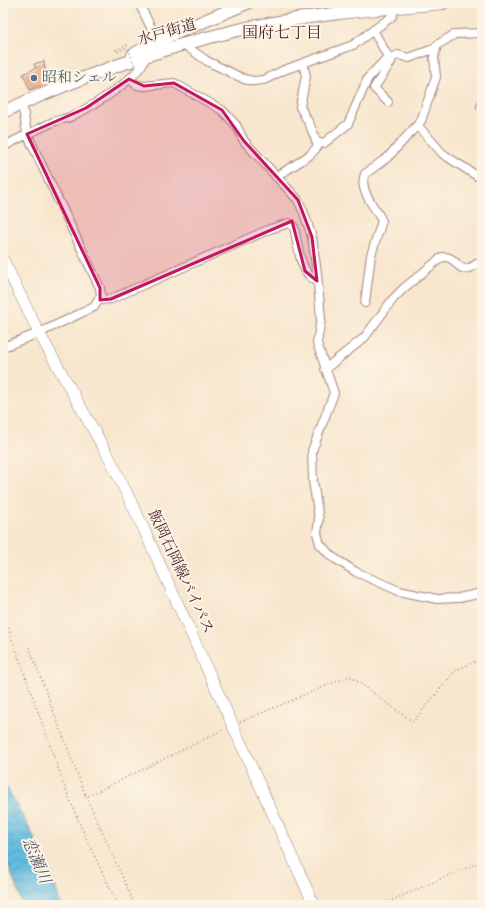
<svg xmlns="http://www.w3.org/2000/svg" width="485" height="908" font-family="'Sorts Mill Goudy','Noto Serif JP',serif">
  <defs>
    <pattern id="water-waves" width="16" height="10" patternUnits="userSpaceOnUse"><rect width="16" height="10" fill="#62bce0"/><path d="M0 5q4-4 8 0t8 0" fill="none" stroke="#5398b6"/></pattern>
  </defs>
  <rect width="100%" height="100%" fill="#fcf5e5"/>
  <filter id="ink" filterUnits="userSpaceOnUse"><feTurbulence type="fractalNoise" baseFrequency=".025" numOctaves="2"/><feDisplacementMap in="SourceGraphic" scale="8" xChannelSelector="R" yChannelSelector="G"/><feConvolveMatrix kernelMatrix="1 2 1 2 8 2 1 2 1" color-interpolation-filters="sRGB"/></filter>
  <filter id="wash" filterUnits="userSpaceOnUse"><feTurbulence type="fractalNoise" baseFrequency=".012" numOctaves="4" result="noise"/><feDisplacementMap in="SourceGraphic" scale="16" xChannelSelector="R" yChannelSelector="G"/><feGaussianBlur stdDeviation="0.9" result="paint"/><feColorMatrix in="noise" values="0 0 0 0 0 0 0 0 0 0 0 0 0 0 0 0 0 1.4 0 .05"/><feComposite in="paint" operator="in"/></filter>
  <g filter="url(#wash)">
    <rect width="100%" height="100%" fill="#f8e6ce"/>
    <path fill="url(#water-waves)" stroke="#566e86" d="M3 781C25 820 49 861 61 905H23L3 851Z"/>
    <g id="blocks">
      <path fill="#e29b73" d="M44 61 46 79 43 80 44 84 30 90 23 74 36 68 34 64Z"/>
    </g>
  </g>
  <g filter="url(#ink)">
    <use href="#blocks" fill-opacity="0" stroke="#a1827c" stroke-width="1"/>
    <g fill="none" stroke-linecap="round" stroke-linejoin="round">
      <g stroke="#a1827c" stroke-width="10">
        <path id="minor" d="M139 3 159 44
          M373 30 391 62 374 88 388 102
          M183 44 207 61 244 79 253 81 264 80 284 70 353 45 390 18 393 15 394 7
          M129 79 137 85 144 86 174 83 222 110 236 125 244 141 298 200 304 213 312 237 317 273 321 319 317 343 334 393 312 451 313 481 319 519 317 533 320 544 331 556 356 572 399 591 437 599 459 598 482 593
          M481 106H482
          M418 126 443 154 477 176 482 175
          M318 143H324L348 124 368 78 384 61 398 55 409 58 436 48
          M3 147C19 138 36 130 53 122 58 120 65 119 70 117 89 108 146 76 146 53
          M276 177 310 155 318 146 310 125 300 107 306 76 303 64
          M100 300 111 299 270 229 289 223 294 227C298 243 299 274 317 281
          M365 303 371 255 382 221C375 206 358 191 365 174L388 157 421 121 436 77 434 57 437 45 455 34 482 33
          M3 347 39 333 94 307 101 296 100 288 27 134 22 103
          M325 369 364 338 393 299 404 288 442 257C461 255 455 282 482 260"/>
      </g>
      <g stroke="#a1827c" stroke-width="12">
        <path id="major" d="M3 260 39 333 111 461 142 525 314 905"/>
      </g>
      <g stroke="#a1827c" stroke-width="14">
        <path id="highway" d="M133 55 157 41 247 3
          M3 112C77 78 154 50 234 31 302 15 373 9 443 3"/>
      </g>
      <path stroke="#a1827c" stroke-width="1.5" stroke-dasharray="1 3" stroke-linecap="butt" d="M126 48 117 52 116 50 127 45
        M3 613 65 788 84 834 118 905
        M29 647 85 794 135 905
        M240 722 350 676 413 722 455 671 482 658
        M85 794 88 796 225 729
        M381 905 482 861"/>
      <use href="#minor" stroke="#fff" stroke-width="8"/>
      <use href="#major" stroke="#fff" stroke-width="11"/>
      <use href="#highway" stroke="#fff" stroke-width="12"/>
      <path stroke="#a1827c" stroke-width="1.5" stroke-dasharray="1 3" stroke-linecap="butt" d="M127 45 135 67"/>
    </g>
  </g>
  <path fill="#c2185b" fill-opacity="0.2" stroke="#c2185b" stroke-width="3" stroke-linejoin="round" d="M129 79 144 86 174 83 222 110 244 141 298 200 312 237 317 281 305 271 292 221 111 299 100 300V288L27 134 86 108Z"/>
  <circle fill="#5c6f8a" stroke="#fcf5e5" stroke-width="1.5" cx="34" cy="78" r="4"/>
  <g text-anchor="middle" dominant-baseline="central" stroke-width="4" stroke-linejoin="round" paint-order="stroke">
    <g font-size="15" fill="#4a1f2b" stroke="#fcf5e5">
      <text transform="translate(167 33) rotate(-16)">水戸街道</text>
      <text transform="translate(180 572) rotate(65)">飯岡石岡線バイパス</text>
    </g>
    <g font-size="15" fill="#4e5e75" stroke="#fcf5e5" text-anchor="start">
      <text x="42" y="78">昭和シェル</text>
    </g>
    <g font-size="16" fill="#4a1f2b" stroke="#fcf5e5">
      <text x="282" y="34">国府七丁目</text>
    </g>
    <g font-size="16" font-style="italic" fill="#52566a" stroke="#fcf5e5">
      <text transform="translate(35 861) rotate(67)">恋瀬川</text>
    </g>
  </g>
  <rect width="485" height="908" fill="none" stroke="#fcf5e5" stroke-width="16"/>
</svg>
